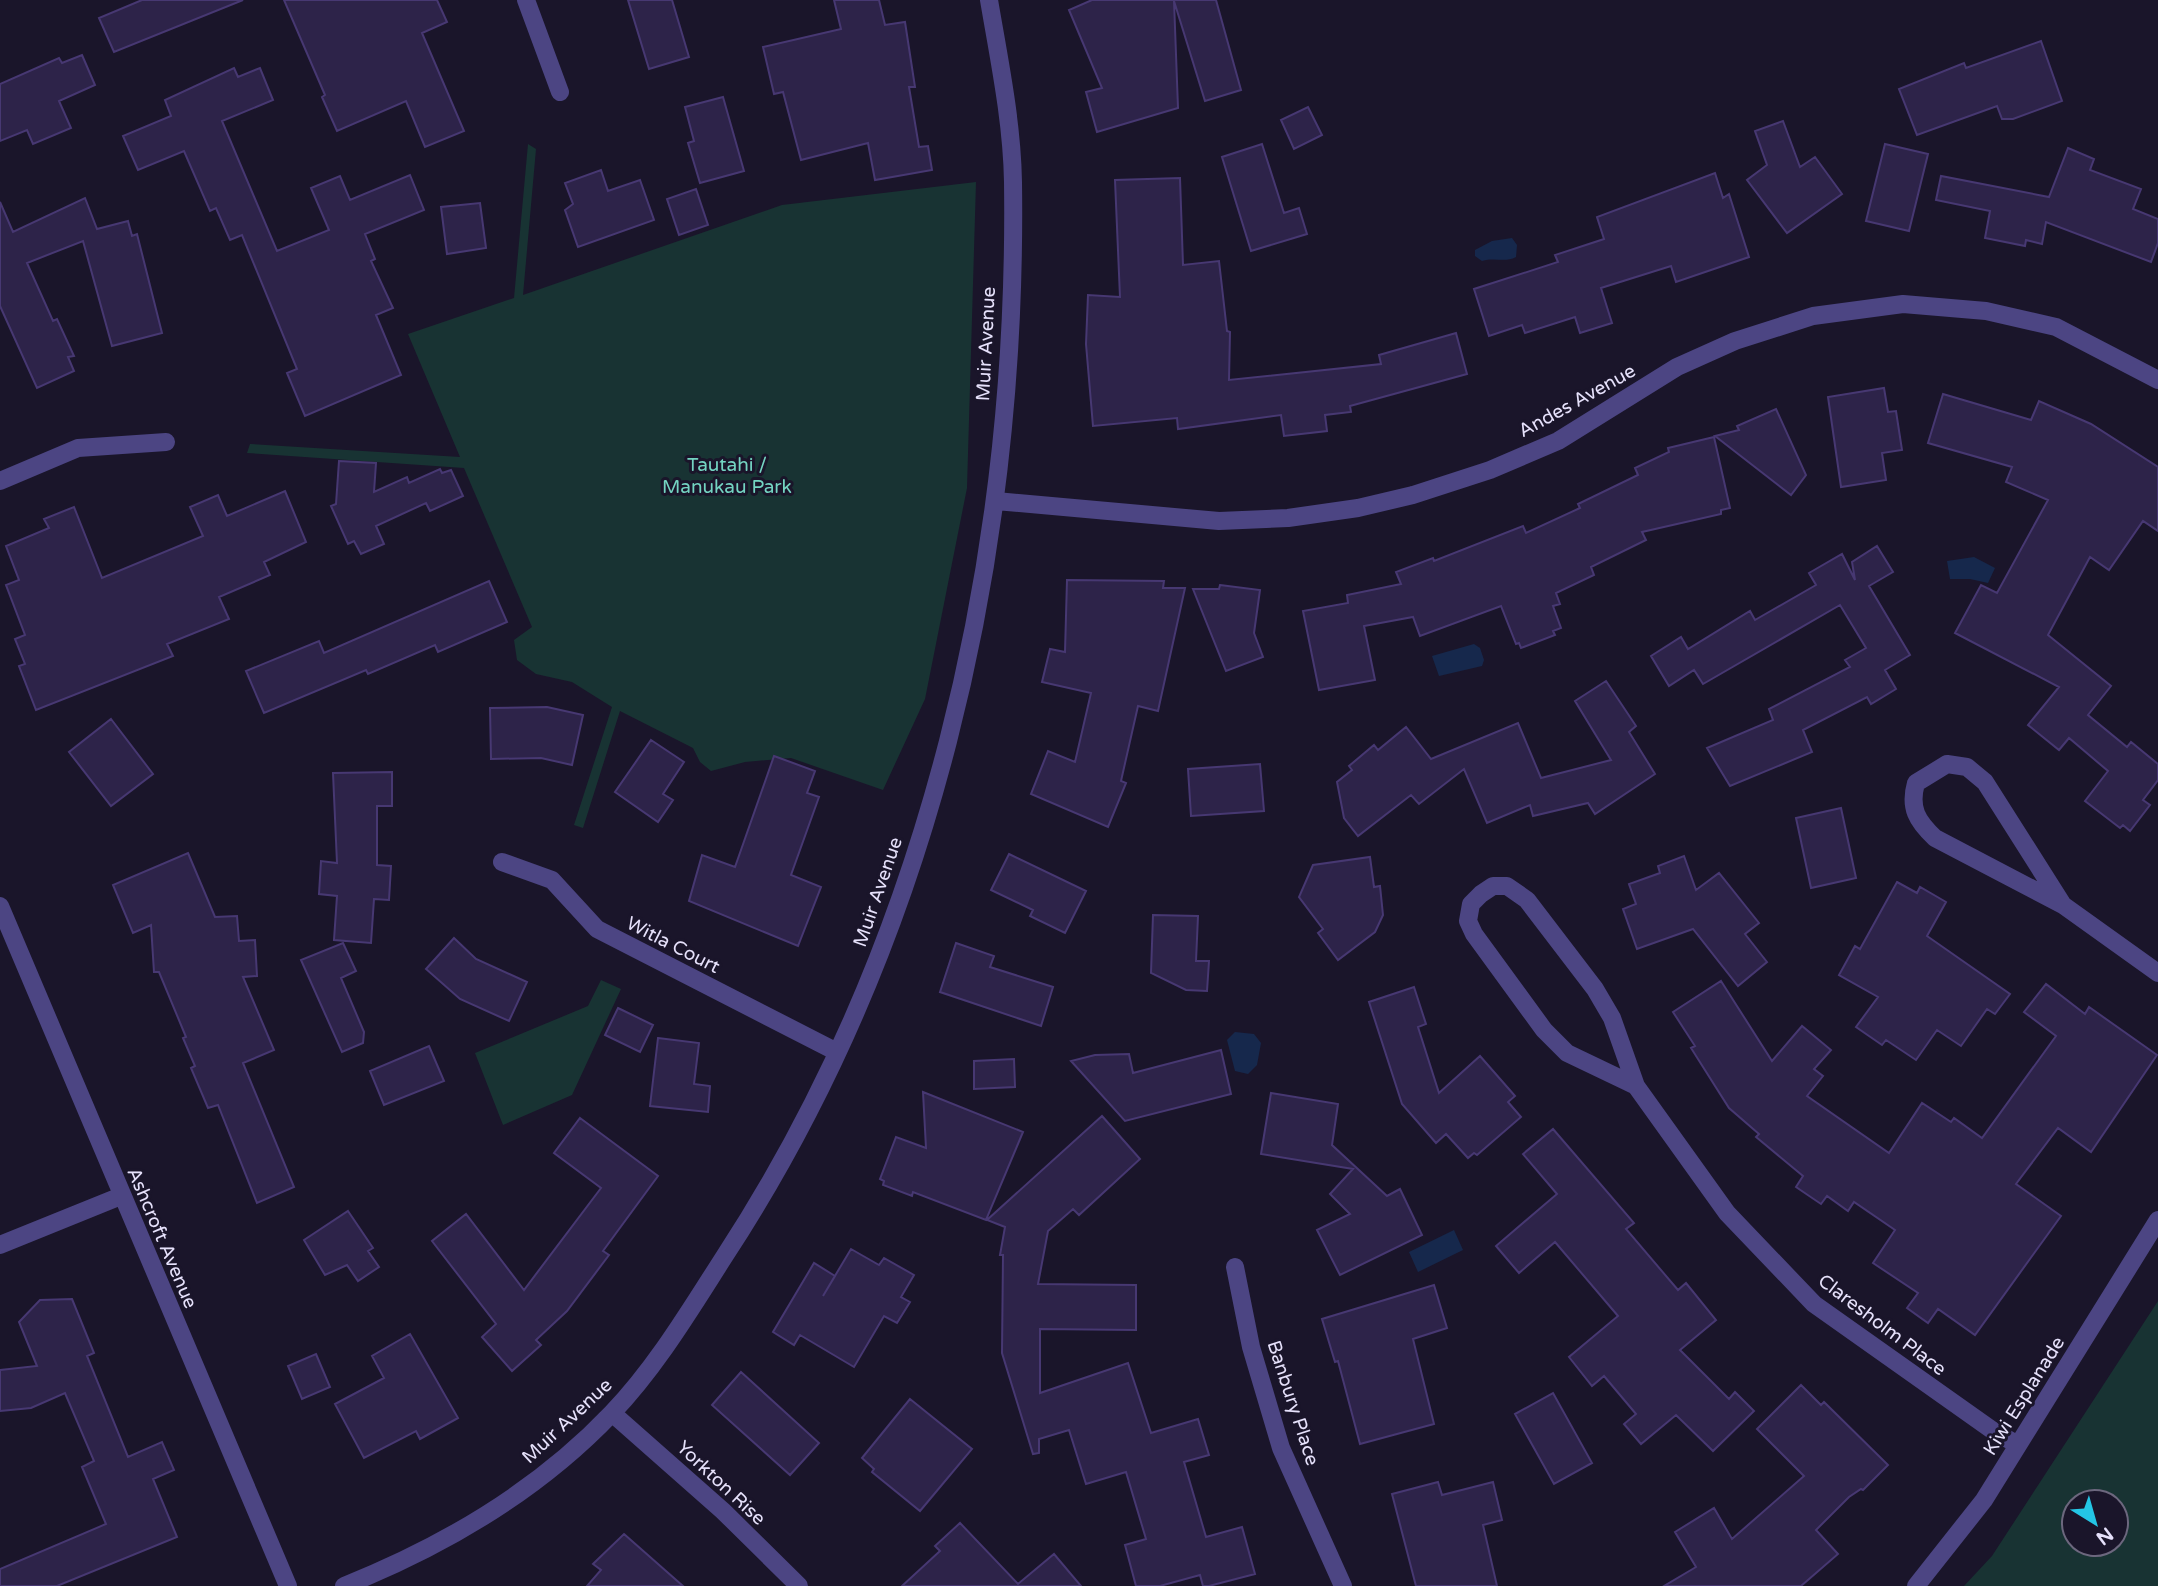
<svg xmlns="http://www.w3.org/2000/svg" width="2158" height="1586" font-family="'Varela Round',sans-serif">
  <rect width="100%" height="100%" fill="#1a152a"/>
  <path fill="#183333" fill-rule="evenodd" d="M528 144 536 149 523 295 782 205 976 182 967 488 925 699 883 790 791 758 745 762 711 771 700 762 693 748 620 711 583 828 574 825 612 707 572 682 536 674 517 660 514 640 532 627 464 468 247 453 250 444 460 457 408 334 514 298Z
    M601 980 621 989 572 1095 503 1125 475 1053 588 1006Z
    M2158 1301V1586H1964L1992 1556ZM2074 1502H2116V1544H2074Z"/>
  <path fill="#16284c" d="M1512 238 1517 245 1516 257C1505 263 1495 257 1482 261L1475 256V250L1492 241Z
    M1974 557 1995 568 1988 583 1970 579H1950L1947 561Z
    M1474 644 1480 648 1484 660 1482 666 1439 676 1432 656Z
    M1235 1032 1254 1034 1261 1043 1257 1065 1248 1074 1235 1071 1227 1040Z
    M1454 1230 1463 1250 1418 1272 1409 1252Z"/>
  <path fill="#2d2349" stroke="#473872" stroke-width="2" d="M142 0H243L114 52 99 18Z
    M284 0H437L447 22 422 33 464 131 425 147 406 101 337 131 322 97 325 95Z
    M628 0H672L689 57 649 69Z
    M834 0H879L885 25 905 22 915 87H909L919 147 928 146 932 170 875 180 868 143 801 160 783 92 774 94 763 47 841 29Z
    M1092 0H1216L1241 90 1205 101 1174 1 1178 108 1097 132 1086 92 1102 88 1069 10Z
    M2041 41 2062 101 2013 119H2002L1997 106 1917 135 1899 89 1964 63 1966 68Z
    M82 55 95 85 59 101 71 128 33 144 27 130 0 141V84L59 58 62 63Z
    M234 68 238 77 260 68 273 100 222 121 277 251 329 230 311 188 340 176 350 200 410 175 424 210 365 234 375 259 371 261 393 308 376 315 401 375 305 416 287 373 297 369 242 235 230 240 216 208 210 211 184 151 138 170 123 136 171 116 165 100Z
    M723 97 744 171 700 183 688 143 694 141 685 107Z
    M1308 107 1322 135 1294 149 1281 120Z
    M1783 121 1800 167 1815 157 1842 194 1787 233 1747 180 1767 165 1755 131Z
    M1262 144 1284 213 1299 208 1307 234 1251 251 1222 157Z
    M1885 144 1928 154 1909 231 1866 221Z
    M2068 148 2094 159 2090 170 2141 189 2133 209 2158 219V243L2151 262 2046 222 2042 244 2026 240 2025 246 1985 238 1990 211 1936 200 1941 176 2049 197Z
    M601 170 608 191 640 180 654 220 578 247 565 210 573 204 565 183Z
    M1715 173 1723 198 1729 194 1749 257 1676 282 1671 266 1601 288 1612 323 1580 333 1575 317 1525 333 1522 325 1489 336 1474 289 1558 262 1555 255 1604 239 1597 217Z
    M1180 178 1183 265 1219 261 1227 331 1230 332 1229 380 1381 364 1379 355 1456 333 1467 374 1350 406 1351 412 1325 415 1327 431 1284 436 1281 415 1178 429 1177 418 1093 426 1086 344 1088 295 1120 297 1115 180Z
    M696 189 708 225 679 235 667 199Z
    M85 198 97 229 128 221 132 236 137 234 162 333 112 346 83 241 27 263 53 321 57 319 74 356 68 357 74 371 37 388 0 306V202L13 232Z
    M480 203 486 248 447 254 441 207Z
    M1884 388 1888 412 1896 411 1902 450 1882 453 1886 480 1841 487 1828 397Z
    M1943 394 2031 420 2039 401 2091 424 2158 467V531L2143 521 2109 570 2090 557 2048 635 2111 686 2088 715 2127 747 2131 742 2158 764V780L2143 800 2150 805 2130 831 2123 825 2120 828 2085 801 2108 771 2069 738 2059 750 2028 725 2059 687 1955 633 1981 585 1997 593 2048 500 2006 482 2012 467 1928 443Z
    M1776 409 1806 475 1791 495 1715 436 1739 430 1737 426Z
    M1714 437 1730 508 1721 510V514L1642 532 1646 540 1591 567 1594 575 1556 593 1560 604 1553 606 1561 628 1553 631 1555 635 1521 648 1519 643 1516 644 1501 606 1420 636 1413 617 1364 626 1375 680 1319 690 1303 611 1348 603 1347 595 1401 584 1396 572 1433 558 1434 561 1523 526 1526 533 1580 508 1578 504 1638 475 1635 468 1669 452 1668 448Z
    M339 461 376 463 374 492 407 477 409 483 440 469 442 473 451 470 463 496 430 511 426 503 376 526 384 544 361 554 354 541 348 544 331 506 336 504Z
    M285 491 306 542 264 562 270 575 219 597 229 619 167 644 173 656 36 710 19 666 25 664 15 639 25 635 6 585 19 580 6 546 49 528 44 519 74 507 102 578 203 536 190 507 218 495 227 516Z
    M1877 546 1893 572 1869 586 1910 655 1885 670 1896 689 1871 704 1867 697 1803 730 1812 752 1730 786 1707 748 1773 720 1769 709 1850 667 1845 660 1866 648 1840 605 1703 684 1694 670 1669 686 1651 656 1681 637 1688 649 1750 611 1755 620 1816 585 1809 573 1842 554 1855 580 1852 562Z
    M1067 580 1164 581 1163 588H1185L1158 711 1138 706 1121 781 1126 783 1108 827 1031 794 1048 751 1075 762 1091 693 1042 682 1050 649 1065 652Z
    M489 581 507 622 438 652 435 645 368 674 366 670 264 713 246 671 319 641 324 653Z
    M1220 585 1260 590 1254 633 1263 657 1226 671 1193 589H1219Z
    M1606 681 1636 726 1629 732 1655 774 1595 814 1588 803 1533 816 1530 805 1487 823 1464 769 1419 804 1411 795 1358 836 1344 818 1337 782 1352 770 1349 766 1374 745 1378 750 1406 727 1431 759 1518 723 1541 778 1611 760 1575 701Z
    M547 707 583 715 572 765 541 758 491 759 490 708Z
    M111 719 153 774 111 806 69 752Z
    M651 740 684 762 663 794 673 800 658 822 615 792Z
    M774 756 815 771 807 793 819 797 791 875 821 887 798 946 689 901 702 855 735 867Z
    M1260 764 1264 811 1191 816 1188 769Z
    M392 772V806H377V865L391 866 389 900 374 899 371 943 334 940 337 896 319 894 321 861 337 863 333 773Z
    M1841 808 1856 878 1811 888 1796 818Z
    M188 853 215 917 237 916 239 941 255 940 257 976 243 977 274 1050 243 1063 294 1187 257 1203 218 1105 208 1108 191 1068 195 1066 183 1038 186 1037 159 972H154L151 925 133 933 113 885Z
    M1009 854 1086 891 1065 933 1030 916 1033 910 991 890Z
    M1684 856 1696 890 1719 873 1759 923 1745 934 1767 962 1738 986 1693 929 1637 949 1623 909 1636 904 1629 884 1660 873 1658 866Z
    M1370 857 1374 887 1380 886 1383 915 1375 932 1338 960 1318 933 1323 929 1299 897 1313 865Z
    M1897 882 1917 893 1920 887 1946 902 1927 936 2010 994 1995 1014 1987 1009 1961 1046 1937 1030 1916 1060 1886 1040 1882 1045 1856 1027 1878 997 1839 975 1855 946 1860 949Z
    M1153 915 1198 916 1196 961H1209L1207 991 1186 990 1151 973Z
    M454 938 476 959 527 982 509 1021 460 999 426 969Z
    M343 943 356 971 341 978 364 1032 363 1043 342 1052 301 960Z
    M956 943 994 956 990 967 1053 987 1041 1026 940 992Z
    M1721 981 1772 1061 1802 1026 1831 1050 1814 1069 1823 1076 1807 1096 1889 1153 1922 1103 1951 1122 1954 1118 1982 1138 2056 1036 2024 1012 2046 984 2085 1014 2089 1007 2157 1055 2091 1152 2058 1128 2016 1184 2061 1216 1975 1335 1938 1309 1928 1323 1907 1308 1918 1293 1873 1263 1895 1230 1854 1202 1848 1211 1827 1196 1821 1204 1796 1187 1803 1176 1756 1137 1759 1134 1729 1108 1691 1048 1695 1046 1673 1012Z
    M1414 987 1426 1024 1418 1027 1439 1093 1480 1056 1515 1096 1508 1102 1521 1117 1477 1155 1474 1153 1468 1158 1446 1134 1436 1143 1402 1104 1369 1002Z
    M618 1008 653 1025 640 1052 605 1035Z
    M658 1038 699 1043 694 1084 710 1086 708 1112 650 1106Z
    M429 1046 444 1081 384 1105 370 1071Z
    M1221 1050 1231 1094 1125 1121 1071 1061 1095 1055 1129 1054 1133 1073Z
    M1014 1059 1015 1087 974 1089V1061Z
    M923 1092 1023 1132 986 1220 913 1192 912 1196 883 1185 884 1181 880 1179 896 1137 926 1148Z
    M1271 1093 1338 1104 1332 1145 1387 1196 1400 1189 1422 1235 1340 1275 1317 1230 1350 1214 1330 1194 1353 1169 1261 1154Z
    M1102 1116 1140 1159 1079 1215 1073 1209 1048 1231 1038 1284 1136 1285V1330L1040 1329V1393L1128 1363 1151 1433 1198 1419 1209 1455 1184 1462 1206 1537 1242 1527 1255 1574 1209 1586H1203L1200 1575 1160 1586H1136L1125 1545 1146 1539 1126 1472 1086 1484 1069 1430 1039 1439V1453L1033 1454 1002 1353 1003 1255H1000L1005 1227 987 1220Z
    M580 1118 658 1176 603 1251 609 1255 567 1311 536 1340 541 1345 512 1371 482 1337 496 1324 432 1241 466 1214 524 1290 601 1188 554 1153Z
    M1553 1129 1634 1223 1626 1229 1678 1290 1686 1283 1716 1320 1680 1350 1729 1399 1735 1392 1754 1411 1713 1451 1676 1415 1641 1444 1624 1424 1636 1414 1604 1376 1592 1386 1569 1357 1618 1316 1555 1242 1519 1273 1496 1246 1557 1194 1523 1154Z
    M348 1211 373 1248 368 1251 379 1267 358 1281 347 1265 325 1275 304 1240Z
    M851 1249 879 1265 884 1258 914 1275 901 1297 910 1302 897 1323 884 1316 854 1367 800 1335 794 1345 773 1332 814 1263 835 1276 823 1296Z
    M1434 1285 1447 1328 1413 1339 1434 1424 1360 1444 1338 1361 1335 1362 1322 1319Z
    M72 1299 94 1353 87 1356 128 1457 162 1442 174 1470 153 1479 177 1537 57 1586H0V1569L106 1524 82 1467 94 1461 65 1393 31 1408 0 1411V1370L37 1366 19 1322 40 1300Z
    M410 1334 458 1418 420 1439 416 1431 364 1458 335 1404 384 1378 372 1356Z
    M316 1354 330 1387 302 1399 288 1366Z
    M741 1372 819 1443 790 1475 712 1405Z
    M1801 1385 1821 1405 1824 1402 1888 1465 1863 1490 1861 1489 1849 1497 1816 1530 1838 1554 1801 1586H1664L1696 1567 1675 1532 1714 1508 1732 1539 1804 1476 1757 1429Z
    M1553 1393 1592 1463 1554 1484 1515 1414Z
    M910 1399 972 1449 920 1511 872 1472 874 1469 862 1458Z
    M1438 1482 1442 1495 1493 1482 1502 1520 1483 1525 1497 1586H1416L1392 1494Z
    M960 1523 1018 1584 1054 1554 1081 1586H902L940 1551 935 1546Z
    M624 1534 683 1586H587L601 1570 593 1564Z"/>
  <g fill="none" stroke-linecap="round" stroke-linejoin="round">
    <path stroke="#4c4583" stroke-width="18" d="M526 0 560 92
      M0 481 78 448 166 442
      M996 501 1219 521 1288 518 1358 508 1413 495 1490 470 1558 441 1677 367 1735 341 1813 316 1903 304 1986 311 2056 327 2158 380
      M502 862 552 880 597 929 837 1052
      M2063 905 1985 782 1967 767 1947 764 1916 783C1909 808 1917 821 1935 838L2063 905 2158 973
      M0 906 288 1586
      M1636 1086 1567 1053 1544 1030 1474 934 1468 921 1471 904 1481 894 1493 886H1507L1527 900 1595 989 1612 1018 1636 1086 1727 1213 1814 1304 1992 1430 2018 1445
      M0 1245 121 1196
      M1235 1267 1251 1347 1281 1448 1343 1586
      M612 1413 723 1511 799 1586
      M344 1586C444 1546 537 1492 612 1413 656 1367 690 1310 724 1257 931 941 1018 556 1013 182 1012 121 999 59 989 0
      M1916 1586 1984 1500 2158 1220"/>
  </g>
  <g text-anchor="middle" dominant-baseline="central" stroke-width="6" stroke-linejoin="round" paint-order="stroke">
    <g font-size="19" fill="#e6e1fb" stroke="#1a152a">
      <text transform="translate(986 344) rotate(-87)">Muir Avenue</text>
      <text transform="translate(1577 401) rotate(-29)">Andes Avenue</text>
      <text transform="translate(878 892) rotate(-71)">Muir Avenue</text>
      <text transform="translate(673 945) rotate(27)">Witla Court</text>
      <text transform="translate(162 1238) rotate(67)">Ashcroft Avenue</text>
      <text transform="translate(1882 1325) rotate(37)">Claresholm Place</text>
      <text transform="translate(2024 1396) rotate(-58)">Kiwi Esplanade</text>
      <text transform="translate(1293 1403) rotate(72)">Banbury Place</text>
      <text transform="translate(567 1421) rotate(-43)">Muir Avenue</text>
      <text transform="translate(721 1483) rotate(43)">Yorkton Rise</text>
    </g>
    <g font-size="19" fill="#74d4c2" stroke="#1a152a">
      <text x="727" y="465">Tautahi /<tspan x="727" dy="22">Manukau Park</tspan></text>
    </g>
  </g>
  <g transform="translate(2095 1523) rotate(143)"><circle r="33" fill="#1a152a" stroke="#6c677e" stroke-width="2"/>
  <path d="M0-5L12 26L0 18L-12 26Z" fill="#24c6e5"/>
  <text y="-10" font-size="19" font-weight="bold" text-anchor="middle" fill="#e6e1fb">N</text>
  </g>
</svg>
